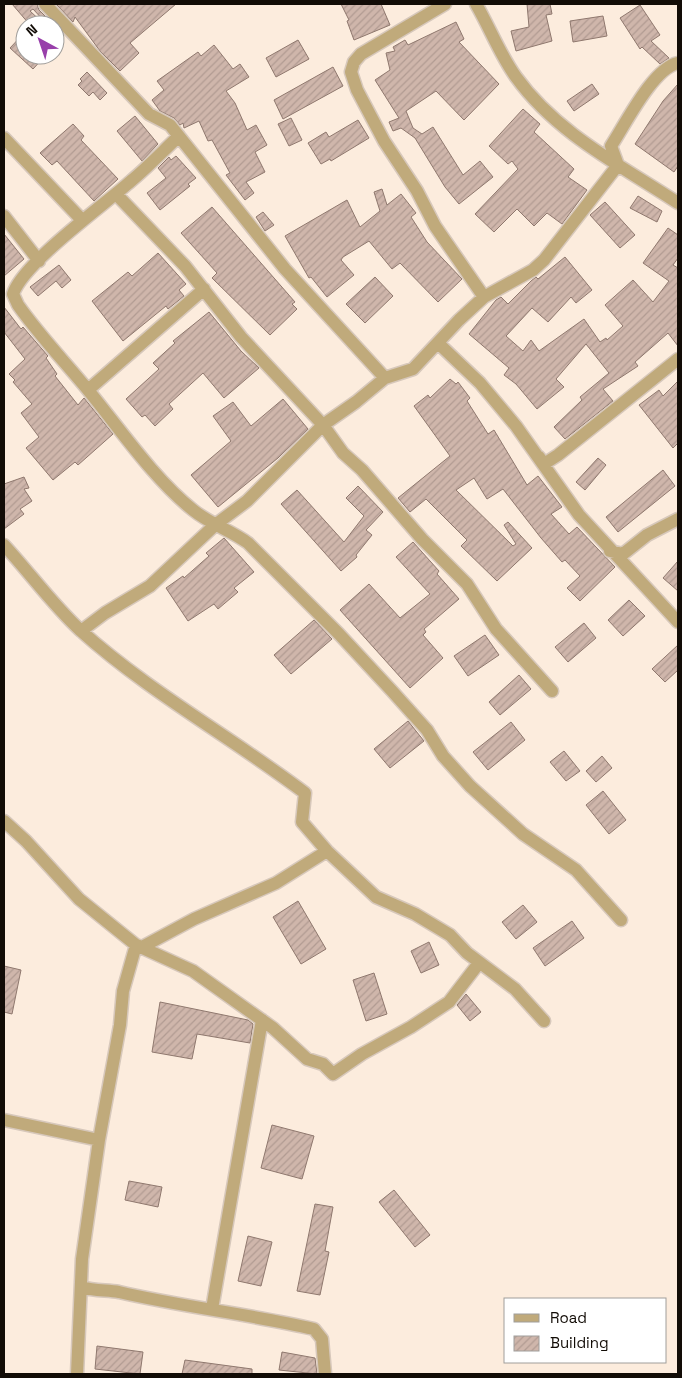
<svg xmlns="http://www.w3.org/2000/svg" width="682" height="1378" font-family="'Space Grotesk',sans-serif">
  <defs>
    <pattern id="building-hatch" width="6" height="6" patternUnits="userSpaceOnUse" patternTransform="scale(1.25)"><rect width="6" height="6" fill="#cfb6ab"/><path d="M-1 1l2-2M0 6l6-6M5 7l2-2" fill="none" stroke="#b19b92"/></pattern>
  </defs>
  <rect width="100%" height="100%" fill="#fcecdd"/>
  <path fill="url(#building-hatch)" stroke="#8f786e" d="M12 4H37L39 10 49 20 45 22 33 9 30 11 45 25H30Z
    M56 4H176L130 43 139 53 120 71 100 51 75 17 73 22Z
    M341 4H381L390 25 354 40 347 21 349 20Z
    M527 4H550L552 14 546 15 552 41 516 51 511 31 529 27Z
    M640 5 660 35 651 41 669 58 660 64 642 47 640 49 620 18Z
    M603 16 607 36 573 42 570 21Z
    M456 22 464 39 459 42 499 84 464 120 436 91 406 111 413 128 422 134 433 127 463 175 480 161 493 177 459 204 445 187 415 138 401 128 393 131 389 122 399 118 375 80 390 70 386 53 395 51 393 47 405 40 408 45Z
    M25 32V55H46L33 69 10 48Z
    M298 40 309 59 276 77 266 58Z
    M214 45 233 69 240 64 249 77 226 91 235 103 247 130 256 125 267 145 255 152 265 172 246 182 254 193 245 200 226 175 230 173 212 140 208 141 199 121 184 128 183 123 180 125 174 118 160 111 152 100 164 90 157 81 198 52 201 56Z
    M333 67 343 86 283 119 274 100Z
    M87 72 107 93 100 100 93 92 89 96 78 85 82 81 80 79Z
    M592 84 599 94 574 111 567 101Z
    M678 84V166L674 172 635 144 663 101Z
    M523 109 540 124 534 132 574 169 568 177 587 190 562 224 547 213 534 226 517 209 494 232 475 214 518 169 512 161 508 164 489 146Z
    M135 116 158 144 142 161 117 131Z
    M291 118 302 140 289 146 278 124Z
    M358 120 369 138 331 161 330 159 321 164 308 143 326 132 329 137Z
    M73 124 84 136 81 140 118 179 94 201 57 161 52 165 40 153Z
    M176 156 196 178 188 184 190 186 160 210 147 193 166 178 158 168 169 157 171 160Z
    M382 189 387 205 401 194 416 213 411 217 427 242 462 279 438 302 400 263 392 269 369 241 343 257 341 260 354 275 327 297 311 277 309 278 285 236 347 200 360 227 380 211 374 192Z
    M638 196 662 211 657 222 630 208Z
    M605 202 635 235 620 248 590 215Z
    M212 207 295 302 292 304 297 309 270 335 212 278 217 273 181 233Z
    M263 212 274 225 265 231 256 217Z
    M668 228 678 235V258L673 265 678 268V346L668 333 635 362 638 366 603 389 613 401 565 439 554 427 582 400 580 397 609 373 586 344 556 379 564 387 537 409 516 384 504 375 509 368 469 334 496 300 501 297 508 304 531 281 536 277 538 279 565 257 592 290 576 303 571 297 548 322 532 308 506 336 523 351 531 340 539 351 584 319 600 342 606 338 607 340 623 326 605 305 633 280 653 302 669 281 643 263Z
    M4 234 24 259 4 276Z
    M158 253 186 284 179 290 184 296 168 309 166 306 123 341 92 301 128 272 132 276Z
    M59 265 71 280 62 288 56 281 38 296 30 287Z
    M375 277 393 296 365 323 346 304Z
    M4 307 21 329 23 327 48 356 46 358 57 374 55 376 78 405 84 398 113 434 78 465 75 462 53 480 26 448 39 437 21 413 32 404 13 382 15 380 9 374 25 359 4 332Z
    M209 312 241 351 259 368 224 398 203 373 169 404 173 409 155 426 145 415 142 417 126 399 159 369 153 363 175 343 173 341Z
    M450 379 456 384 458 382 470 398 467 401 488 434 494 430 527 485 538 476 562 507 551 514 569 534 577 527 615 567 580 601 567 588 580 576 565 560 562 562 541 538 503 489 487 499 474 478 456 490 513 546 516 544 504 525 508 522 532 548 497 581 461 546 467 540 426 499 410 512 398 498 450 456 414 406 428 395 430 398Z
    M678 381V443L673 448 639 405 659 390 663 396Z
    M283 399 308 429 278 458 218 507 191 475 231 441 213 416 233 402 251 426Z
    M598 458 606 465 585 490 576 482Z
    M663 470 675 486 618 532 606 517Z
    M24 477 29 488 24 489 32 501 20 509 24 514 4 529V484Z
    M358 486 383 512 366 530 372 535 356 555 357 557 341 571 281 504 297 490 344 542 364 516 346 498Z
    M224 538 254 572 234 588 238 592 218 609 214 604 188 621 166 588 183 576 184 578 209 556 206 553Z
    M413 542 439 571 437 574 459 599 424 629 426 632 423 635 443 658 410 688 340 610 369 584 400 618 430 594 396 557Z
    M678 561V591L663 578Z
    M629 600 645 616 623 636 608 620Z
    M314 620 332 639 291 674 274 655Z
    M584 623 596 638 568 662 555 647Z
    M485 635 499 655 468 676 454 656Z
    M678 645V670L665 682 652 669Z
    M519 675 531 689 500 715 489 702Z
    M408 721 424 741 390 768 374 749Z
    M511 722 525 740 488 770 473 752Z
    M564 751 580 771 566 781 550 762Z
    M602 756 612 768 596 782 586 771Z
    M603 791 626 820 609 834 586 805Z
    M298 901 326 949 301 964 273 917Z
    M523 905 537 922 516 939 502 922Z
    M572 921 584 938 545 966 533 948Z
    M429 942 439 965 421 973 411 951Z
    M4 966 21 970 12 1014 4 1012Z
    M374 973 387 1014 366 1021 353 980Z
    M466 994 481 1012 470 1021 457 1005Z
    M160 1002 248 1020 253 1024 250 1043 197 1034 192 1059 152 1052Z
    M272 1125 314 1136 302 1179 261 1168Z
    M129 1181 162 1187 158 1207 125 1200Z
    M394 1190 430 1235 415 1247 379 1202Z
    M315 1204 333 1207 325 1251 329 1252 320 1295 297 1291Z
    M248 1236 272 1242 261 1286 238 1281Z
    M97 1346 143 1352 140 1374 95 1369Z
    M282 1352 315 1358 317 1374 279 1370Z
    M185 1360 252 1369V1374H182Z"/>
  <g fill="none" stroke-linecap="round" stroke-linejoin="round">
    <g stroke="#d7c8bb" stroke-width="15">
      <path id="minor" d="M45 4 149 114 170 125 285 269 385 378
        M445 4 361 54 354 62 351 72 357 90 384 141 417 191 435 226 484 297
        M476 4C490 28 500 55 516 77 557 134 622 166 678 203
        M179 136C163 151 148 167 131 181 104 205 23 263 13 294L18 305C39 335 65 362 88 390 120 429 154 479 193 510 210 524 230 530 248 543L339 634 392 691 427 730 443 756 470 786 523 834 576 870 621 920
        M4 138 82 220
        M116 194 185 266 241 337 323 425 343 453 362 470 422 539 467 584 496 629 552 691
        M4 216 39 261
        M438 343 480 383 516 426 579 515 678 622
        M88 390 204 289
        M539 457 544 464 558 455 678 359
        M4 545C30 573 52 604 80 630 149 692 231 737 305 793L302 822 327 851 376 897 415 914 450 935 467 953 515 989 544 1021
        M610 551 623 554 647 535 678 519
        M81 631 105 613 150 586 215 525 247 501 323 425 356 402 385 378 413 369 459 320 484 297 533 270 544 260 618 165 611 146C625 125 653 68 678 63
        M4 821 26 841 79 899 136 945 193 971 273 1028 307 1059 323 1064 333 1074 362 1054 411 1027 449 1002 479 963
        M4 1120 99 1140
        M81 1287C94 1291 106 1290 119 1292 183 1307 249 1314 314 1329L322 1339 325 1374
        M212 1309 262 1020
        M77 1374 82 1259 99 1140 120 1025 123 991 136 945 142 947 194 919 276 883 327 851"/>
    </g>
    <use href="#minor" stroke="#c0aa7b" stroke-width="12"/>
  </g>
  <rect width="682" height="1378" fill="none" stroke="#120c06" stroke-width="10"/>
  <rect x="504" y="1298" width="162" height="65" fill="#ffffff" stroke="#a09e9b"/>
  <rect x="514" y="1314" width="25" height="8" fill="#c0aa7b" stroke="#a09e9b"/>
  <text x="550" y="1323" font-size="15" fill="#120c06">Road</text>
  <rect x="514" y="1336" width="25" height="15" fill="url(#building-hatch)" stroke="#a09e9b"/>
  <text x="550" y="1348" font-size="15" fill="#120c06">Building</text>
  <g transform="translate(40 40) rotate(320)"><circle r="24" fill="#ffffff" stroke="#a09e9b"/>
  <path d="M0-4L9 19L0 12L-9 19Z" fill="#983faa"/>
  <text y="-8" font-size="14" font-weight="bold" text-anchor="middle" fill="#120c06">N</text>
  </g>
</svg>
